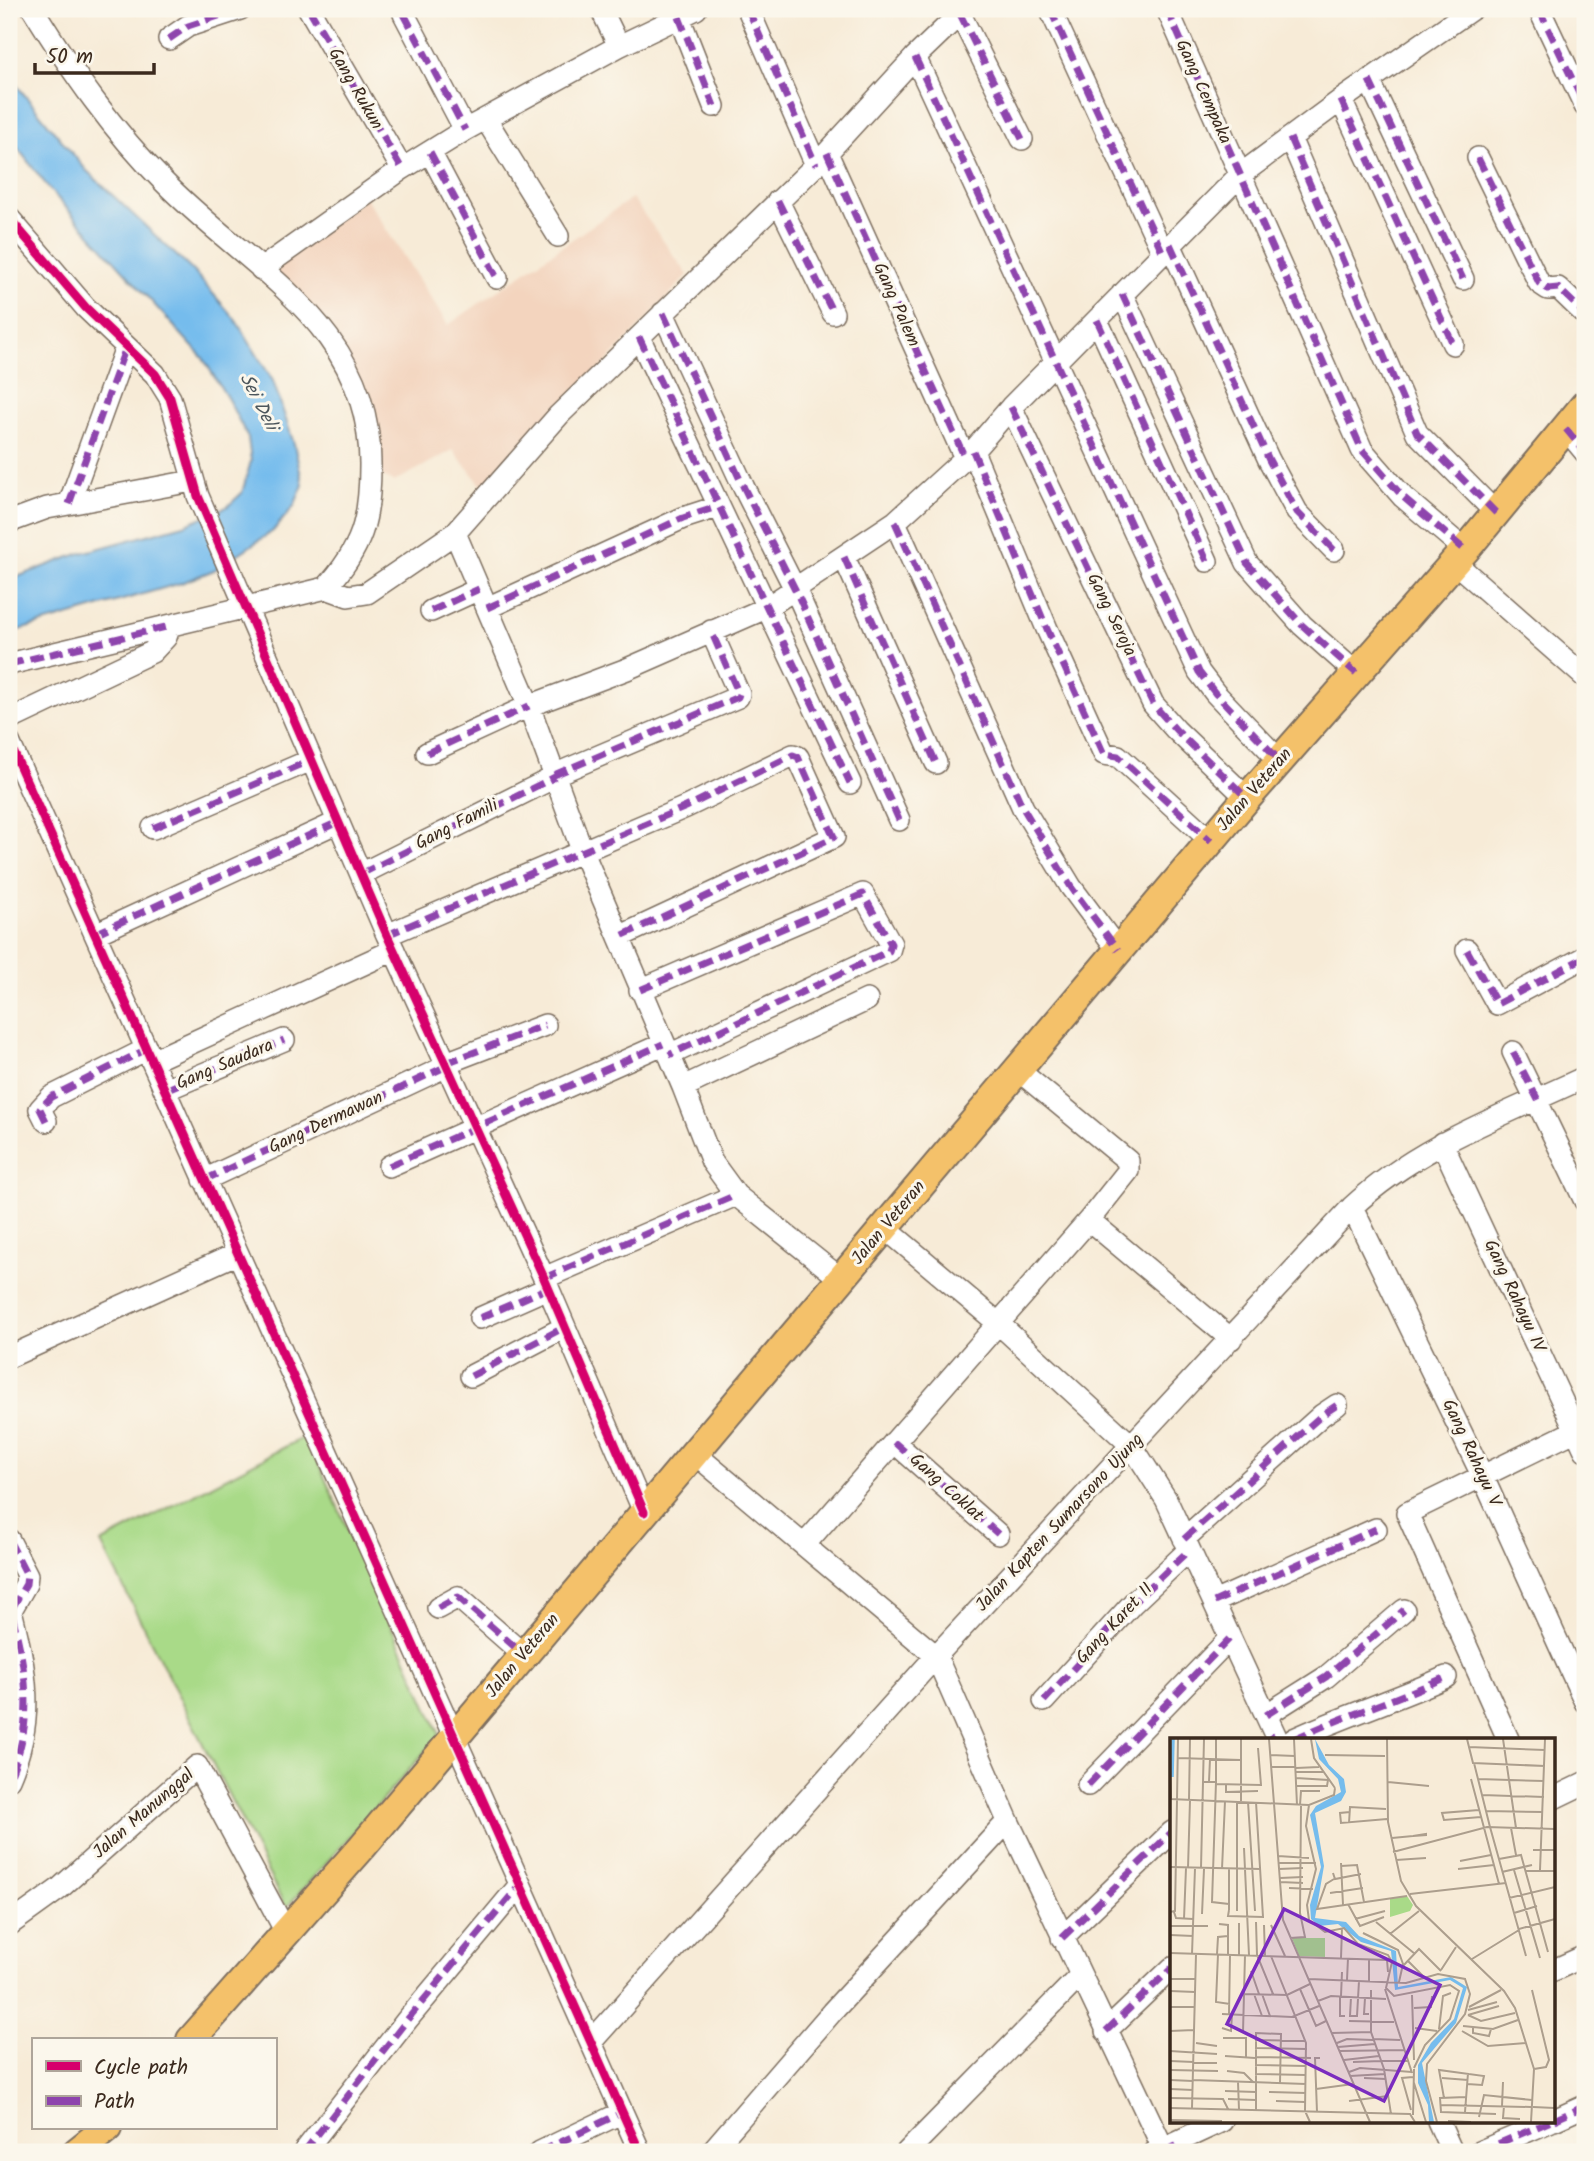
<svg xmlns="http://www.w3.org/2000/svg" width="1594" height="2161" font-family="Kalam,sans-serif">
  <rect width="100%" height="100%" fill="#fbf7ec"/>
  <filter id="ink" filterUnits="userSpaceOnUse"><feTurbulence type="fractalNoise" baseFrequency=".0143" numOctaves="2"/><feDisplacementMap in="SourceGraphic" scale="14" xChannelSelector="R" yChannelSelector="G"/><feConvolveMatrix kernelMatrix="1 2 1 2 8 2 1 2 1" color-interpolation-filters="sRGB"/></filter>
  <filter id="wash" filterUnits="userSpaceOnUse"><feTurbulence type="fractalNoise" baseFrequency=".00686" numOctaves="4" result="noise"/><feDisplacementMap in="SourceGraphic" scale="28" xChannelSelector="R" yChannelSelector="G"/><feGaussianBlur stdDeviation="1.57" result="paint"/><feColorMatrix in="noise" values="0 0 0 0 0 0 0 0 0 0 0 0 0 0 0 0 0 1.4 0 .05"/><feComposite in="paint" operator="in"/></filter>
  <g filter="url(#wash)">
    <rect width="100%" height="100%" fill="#f7ebd7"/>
    <path fill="#f3d4be" d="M366 198 448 325 632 198 688 275 486 491 453 450 394 482 374 472 362 392 266 268Z"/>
    <path fill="#a9da88" stroke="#728253" stroke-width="2" d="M306 1436 440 1735 286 1908 101 1543Z"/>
    <path fill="#75bced" stroke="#587386" stroke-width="2" d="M9 76 86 170 195 273 235 319 273 381 294 444 303 485 294 506 273 531 214 570 181 583 9 633V580L78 554 184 525 227 507 242 493 251 461 248 438 229 401 203 358 52 192 9 137Z"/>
  </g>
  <g filter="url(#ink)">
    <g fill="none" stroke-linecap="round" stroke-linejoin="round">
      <g stroke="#7d6e5f" stroke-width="24">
        <path id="minor" d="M309 9 402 169
          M601 9 619 46
          M748 9 816 165
          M1050 9 1162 251
          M1167 9 1362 450 1403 497 1465 550
          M1539 9 1585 106
          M404 14 465 130
          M960 14 1022 139
          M679 17 714 106
          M169 39 188 26 240 9
          M915 57 1199 672 1215 693 1280 761
          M1369 80 1463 279
          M1341 100 1453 344
          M487 121 558 236
          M1290 138 1417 433 1496 513
          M430 152 497 278
          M827 153 965 458
          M1478 158 1539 283 1548 289 1558 288 1585 314
          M778 201 833 313
          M9 218 86 308 155 374 170 398 198 496 387 935 544 1278 644 1512
          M1170 244 1269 460 1297 512 1334 550
          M261 269 402 169 465 130 619 46 696 9
          M1122 294 1247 563 1302 625 1356 673
          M663 313 744 488 796 591 899 820
          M1097 320 1207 561
          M639 337 850 783
          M1011 407 1153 704 1176 730 1247 798
          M1566 429 1585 452
          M973 451 1047 629 1104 754 1118 756 1211 841
          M69 504 126 347
          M9 522 47 508 192 481
          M895 522 1023 808 1071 887 1118 950
          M455 533 529 706 582 850 683 1087 712 1162 736 1195 841 1279
          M844 557 936 763
          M1454 562 1585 677
          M326 588 348 596 367 593 455 533 559 415 816 165 915 57 965 9
          M487 608 683 518 717 507
          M431 611 479 589
          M9 664 326 588C362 548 370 520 370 467 372 325 251 271 164 182 112 130 72 72 33 9
          M9 720 152 652 166 637 170 626
          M9 742 640 2152
          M427 753 529 706 627 669 766 608 895 522 973 451 1011 407 1240 175 1341 100 1472 9
          M554 775 738 697 739 694 711 631
          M153 828 311 760
          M361 874 555 777
          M95 934 338 822
          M387 935 686 807 793 755 798 757 834 837 619 937
          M1467 950 1497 1004 1585 957
          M640 990 863 894 891 944 889 951 669 1055
          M1513 1052 1585 1201
          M152 1061 394 950
          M446 1063 545 1025
          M683 1087 867 1000
          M165 1090 284 1040
          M46 1121 40 1109 51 1097 147 1049
          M1442 1143 1585 1450
          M389 1166 663 1044
          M204 1180 447 1066
          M1352 1207 1482 1475 1585 1702
          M1089 1220 1231 1339
          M885 1228 998 1323 1132 1446 1166 1499 1277 1739
          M544 1278 736 1195
          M480 1318 548 1288
          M9 1357 236 1254
          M471 1376 565 1327
          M894 1442 998 1534
          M694 1453 936 1656 1008 1821 1163 2148
          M1184 1539 1322 1415 1337 1405
          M9 1540 27 1575 26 1584 11 1610C26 1672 36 1717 9 1779
          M805 1544 1089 1220 1128 1171V1161L1018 1070
          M1214 1602 1376 1529
          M438 1608 458 1597 524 1655
          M1044 1701 1133 1603 1189 1550
          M1266 1715 1326 1677 1404 1610
          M1294 1739C1344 1716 1395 1700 1446 1677
          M1508 1739 1407 1513 1585 1426
          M1088 1785 1230 1638
          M1554 1798 1585 1783
          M9 1925 59 1889 197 1766 287 1934
          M1062 1938 1172 1832
          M1554 1970 1585 1956
          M1106 2031 1172 1968
          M591 2042 936 1656 1352 1207C1418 1145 1505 1115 1585 1077
          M1554 2120 1585 2106
          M1438 2121 1452 2152
          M304 2152 407 2020 519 1886
          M540 2152 621 2113
          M711 2152 832 2012 1008 1821
          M907 2152 1080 1976
          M1155 2152 1222 2121
          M1479 2152 1551 2121"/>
      </g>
      <g stroke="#7d6e5f" stroke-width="32">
        <path id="major" d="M191 2040 362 1847 1247 798 1465 550 1585 405
          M77 2152 107 2128"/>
      </g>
      <use href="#minor" stroke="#fff" stroke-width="21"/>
      <use href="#major" stroke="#f4c16b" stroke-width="28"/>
      <path stroke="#8e44ad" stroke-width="7" stroke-dasharray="14 7" stroke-linecap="butt" d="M309 9 402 169
        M748 9 816 165
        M1050 9 1162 251
        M1167 9 1362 450 1403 497 1465 550
        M1539 9 1585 106
        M404 14 465 130
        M960 14 1022 139
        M679 17 714 106
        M169 39 188 26 240 9
        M915 57 1199 672 1215 693 1280 761
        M1369 80 1463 279
        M1341 100 1453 344
        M1290 138 1417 433 1496 513
        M430 152 497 278
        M827 153 965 458
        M1478 158 1539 283 1548 289 1558 288 1585 314
        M778 201 833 313
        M1170 244 1269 460 1297 512 1334 550
        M1122 294 1247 563 1302 625 1356 673
        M663 313 744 488 796 591 899 820
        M1097 320 1207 561
        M639 337 850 783
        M1011 407 1153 704 1176 730 1247 798
        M1566 429 1585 452
        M973 451 1047 629 1104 754 1118 756 1211 841
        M69 504 126 347
        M895 522 1023 808 1071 887 1118 950
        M844 557 936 763
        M487 608 683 518 717 507
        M431 611 479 589
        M9 664 170 626
        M427 753 529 706
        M554 775 738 697 739 694 711 631
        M153 828 311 760
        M361 874 555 777
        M95 934 338 822
        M387 935 686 807 793 755 798 757 834 837 619 937
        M1467 950 1497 1004 1585 957
        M640 990 863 894 891 944 889 951 669 1055
        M1513 1052 1538 1100
        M446 1063 545 1025
        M165 1090 284 1040
        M46 1121 40 1109 51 1097 147 1049
        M389 1166 663 1044
        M204 1180 447 1066
        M544 1278 736 1195
        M480 1318 548 1288
        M471 1376 565 1327
        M894 1442 998 1534
        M1184 1539 1322 1415 1337 1405
        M9 1540 27 1575 26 1584 11 1610C26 1672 36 1717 9 1779
        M1214 1602 1376 1529
        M438 1608 458 1597 524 1655
        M1044 1701 1133 1603 1189 1550
        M1266 1715 1326 1677 1404 1610
        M1270 1739 1275 1735
        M1294 1739C1344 1716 1395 1700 1446 1677
        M1088 1785 1230 1638
        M1062 1938 1172 1832
        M1106 2031 1172 1968
        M1554 2120 1585 2106
        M1172 2144 1176 2152
        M304 2152 407 2020 519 1886
        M540 2152 621 2113
        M1479 2152 1551 2121"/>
      <g stroke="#fbf7ec" stroke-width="13">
        <path id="cycleway" d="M9 218 86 308 155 374 170 398 198 496 387 935 544 1278 644 1512
          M9 742 640 2152"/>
      </g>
      <use href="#cycleway" stroke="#d6006c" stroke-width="9"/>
    </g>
  </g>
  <g text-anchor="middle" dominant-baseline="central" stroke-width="6" stroke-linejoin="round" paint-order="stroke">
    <g font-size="18" fill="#3b2a1e" stroke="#fbf7ec">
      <text transform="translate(355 89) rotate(60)">Gang Rukun</text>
      <text transform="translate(1203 92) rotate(66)">Gang Cempaka</text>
      <text transform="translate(896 305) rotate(66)">Gang Palem</text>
      <text transform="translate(1111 615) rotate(64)">Gang Seroja</text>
      <text transform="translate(1255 790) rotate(-49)">Jalan Veteran</text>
      <text transform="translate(457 825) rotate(-27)">Gang Famili</text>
      <text transform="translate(225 1065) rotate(-23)">Gang Saudara</text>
      <text transform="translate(326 1123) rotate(-25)">Gang Dermawan</text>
      <text transform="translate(889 1223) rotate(-50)">Jalan Veteran</text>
      <text transform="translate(1514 1296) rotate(65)">Gang Rahayu IV</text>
      <text transform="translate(1471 1453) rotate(65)">Gang Rahayu V</text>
      <text transform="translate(946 1488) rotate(42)">Gang Coklat</text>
      <text transform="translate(1060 1523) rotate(-47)">Jalan Kapten Sumarsono Ujung</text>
      <text transform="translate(1115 1624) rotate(-47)">Gang Karet II</text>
      <text transform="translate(523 1656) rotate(-50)">Jalan Veteran</text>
      <text transform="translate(144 1814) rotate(-41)">Jalan Manunggal</text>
    </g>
    <g font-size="19" font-style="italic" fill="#4c565c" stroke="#fbf7ec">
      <text transform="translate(258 402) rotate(63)">Sei Deli</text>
    </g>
  </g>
  <g transform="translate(1170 1738)">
    <rect width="385" height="385" fill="#f7ebd7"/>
    <path d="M237 158 243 167 240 173 220 179V161ZM122 200H155V219L129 218Z" fill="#a9da88"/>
    <path d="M145 1 159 27 174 41 176 54 171 63 145 75 154 128 145 180 176 184 189 198 226 213 228 249 281 239 297 249 286 285 252 325 264 384H259L258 367 248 345V327L261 305 284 281 293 250 280 242 225 252 221 213 191 204 168 186 149 188 141 181 140 167 151 129 140 77 146 68 171 54 168 41 149 21Z" fill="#75bced"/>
    <path fill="none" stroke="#75bced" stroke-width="3.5" d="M2 39 3 1"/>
    <path fill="none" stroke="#ac9e8d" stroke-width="2" d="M71 1V63M99 1 113 182 200 384M124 1 127 67M141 1 144 20 165 50M217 1 218 84 231 143 246 168 334 253 345 270 364 331 361 384M297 1 303 25 375 28M333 1 346 90M299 9 375 12M100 17 125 18M155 17 215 18M8 20 71 22M304 25 320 89M102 29H126M126 30 149 29M0 32 1 61M126 34H153M126 40 158 42 157 48H126M301 41 329 146M308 41 374 43M32 44H46V1M39 44 40 21M46 44 42 164 59 166M218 44 259 48M46 46 91 47 88 10M56 47V54L88 53M312 57 374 59M0 61 139 67 164 57 165 50M7 62 8 1M19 62 20 1M78 64 85 173M130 67 131 53H150M139 67 136 88 146 131 137 167 139 182 155 194 174 190 188 206 218 217 222 224 216 250 224 258 280 247 289 253 280 281 255 307 244 330M309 72 272 75 274 82 311 79M316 73 373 74M180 74 170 75 171 85 217 81M179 85 180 69 216 71M320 89 356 218M341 90 346 117M222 100 243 98 256 97V96L243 98M74 110 79 217M363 112H385M223 114 317 89 385 91M108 118 139 120M329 121 351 117 378 214M226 122 256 120M290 123 321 117M108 125H146M171 125 173 167M171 128 187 127 194 164M0 129 91 131M18 130 20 62M31 130 34 1M52 131 55 63M109 131 133 130M288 131 324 127M344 132 370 220M370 132 375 1M356 133H385M332 134 362 127M163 135 165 141 191 136M110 140 133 139M164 141 156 146 147 171 237 158M110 144 133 145M119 150 143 151M160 155 193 150M240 156 336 145M339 160 385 149M178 166 190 188 214 179M59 172 58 178 93 179 86 64M59 172V131M67 173V63M0 174 5 173 7 62M4 174 6 180 23 181M344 175 367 168M32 176 34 131M14 181 16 130M185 181 215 173M86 184 87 217 103 256M206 184 245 216M69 185V217M49 186 58 187V217M94 187 95 218M101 187 115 218M0 188H38M349 191 385 181M193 195 228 212 233 226 229 244M220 196 249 173M0 197 23 198M120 200 135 199 130 175 131 67M0 215 217 222 218 234M22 216 25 130M47 216 48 199 58 198M48 216 46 264 60 266M101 218 136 305 135 373 140 384M171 220 172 190M302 221 349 192M238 223 255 240M232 229 249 211 271 233M271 232 286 209M81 233 89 256M0 241H25M139 241 236 245 268 236 295 241 300 256 295 276 257 326 256 343 267 384M177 242 178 220M199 243V221M130 251 146 288 156 283M215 251 242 335M201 252V294L214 331 221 376M362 252 379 322 376 329 364 331M0 253 25 254M74 256 117 257 140 246M84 256 92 278M92 256 100 278M242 257 244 322M170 258V278H175M171 258 172 234M181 259 180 278H187L189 243M195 260 194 276H199M148 263 161 258 216 261M0 269H24M299 269 331 252M244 270 261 269 262 258M298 272 327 264M52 276 122 279 149 268M59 276 60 217M298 277 311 283 345 275M298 277 329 268M179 283 224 284M293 288 323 291 348 282M303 289V295L319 298 321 291M52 290 61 293 62 276M245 290 267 293M269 291 273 258 281 255M0 293 24 292M292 293 318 308 356 305M73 294 75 217M162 295 201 294M53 300H76V320M203 301 230 302M85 302 135 303M26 305 47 308M167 305 177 301 203 302M168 309 205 306M85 310 137 311M0 313 47 316M170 313 234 312M55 318 85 320M85 319 141 320M174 322 209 318M0 323 47 325M211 323H238M183 324 211 323M85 327 136 328M0 332 48 333M57 333 74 335 83 344M179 334 190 330 242 334M85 336 136 337M180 338 215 336M194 340 216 341M272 340 298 342M0 342 23 343M23 342 136 346M68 344 69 372M244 345 256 384M0 351 23 352M146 351 183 346M55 353 86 354M99 354 136 355M296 359 270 360 271 374 326 376M0 360 53 361 58 371M274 360 269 332 314 338 312 347 297 346M58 361 86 362M106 363 135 364M179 363 218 358M271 367 361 369M332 368 333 344M334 368 333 380 350 381M363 369 385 370M0 370 240 376 245 384M22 370 26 216M86 372V295L111 296 110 345M241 372 232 340 243 339M147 374 145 320H150M295 374 298 335M243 377 244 331M309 379 314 357 362 362M0 382 52 383M278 383 301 384"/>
    <path fill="#7b2cbf" fill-opacity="0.15" stroke="#7b2cbf" stroke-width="3.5" d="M114 171 270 247 214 363 57 286Z"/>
    <rect width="385" height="385" fill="none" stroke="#3b2a1e" stroke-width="3.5"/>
  </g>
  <rect width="1594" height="2161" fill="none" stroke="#fbf7ec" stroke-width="35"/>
  <rect x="32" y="2038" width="245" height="91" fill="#fbf7ec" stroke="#aea59a" stroke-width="2"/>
  <rect x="46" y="2061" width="35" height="10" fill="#d6006c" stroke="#aea59a" stroke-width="2"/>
  <text x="94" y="2074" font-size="21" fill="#3b2a1e">Cycle path</text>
  <rect x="46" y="2096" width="35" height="10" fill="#8e44ad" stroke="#aea59a" stroke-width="2"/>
  <text x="94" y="2108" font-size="21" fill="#3b2a1e">Path</text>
  <path d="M35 63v10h119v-10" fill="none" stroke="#3b2a1e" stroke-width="3.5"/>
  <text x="46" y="63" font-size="21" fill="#3b2a1e" stroke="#fbf7ec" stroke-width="5" paint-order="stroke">50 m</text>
</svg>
